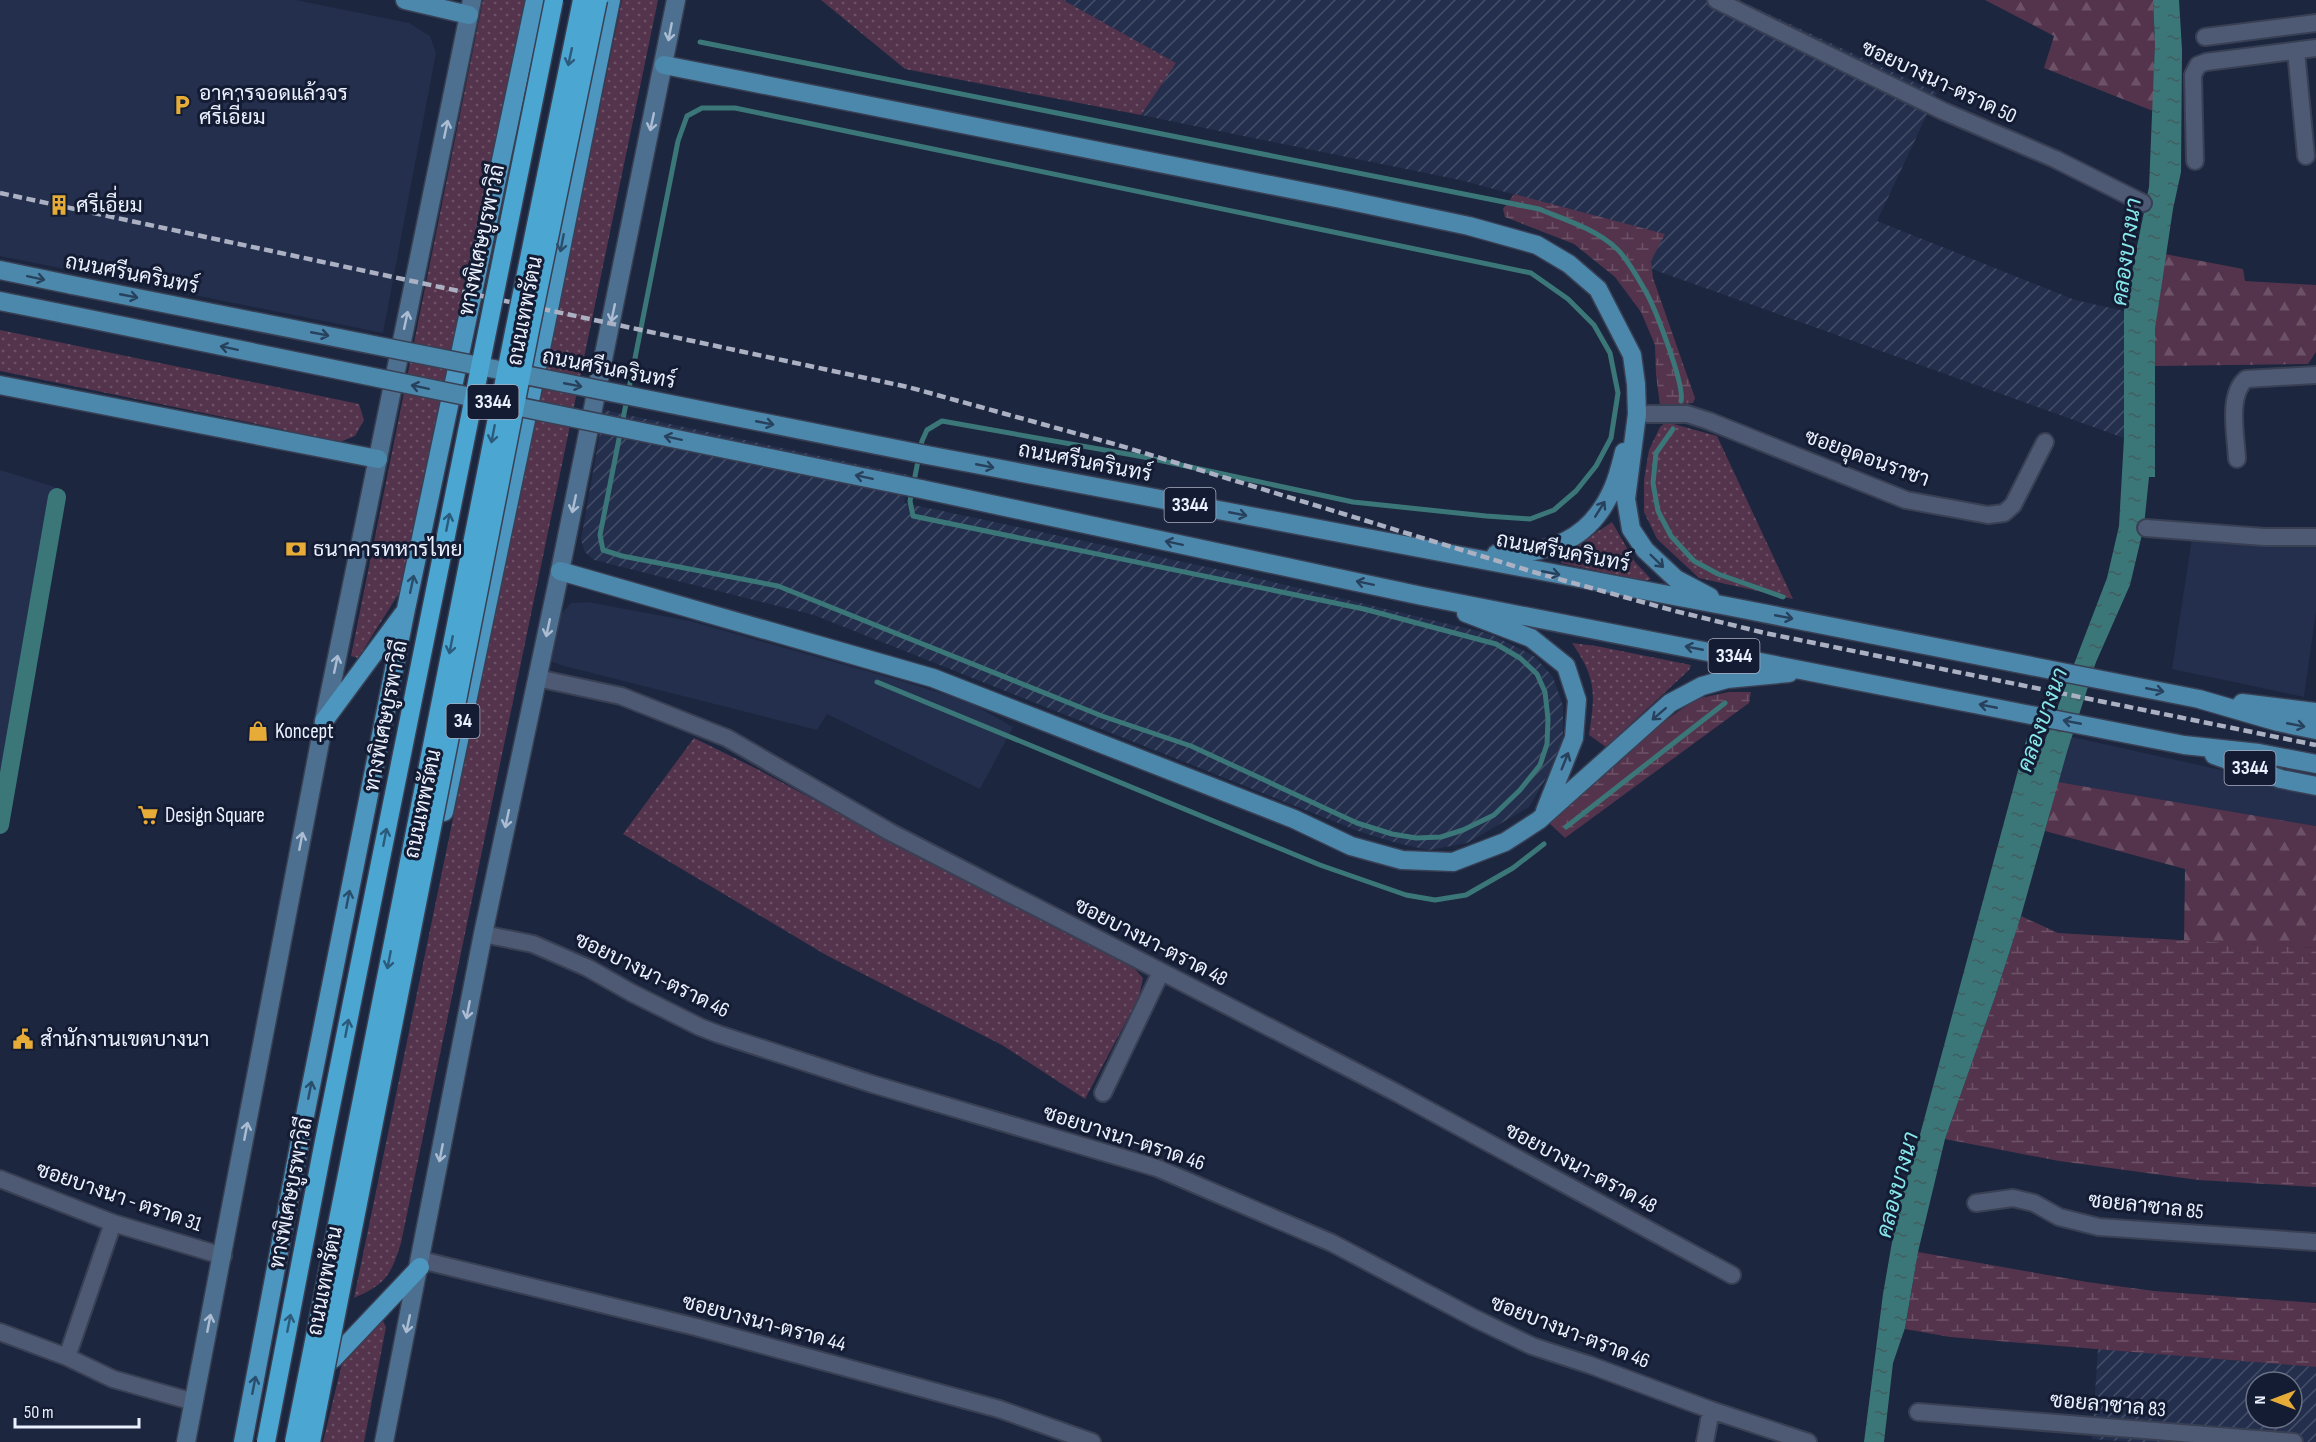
<svg xmlns="http://www.w3.org/2000/svg" width="2316" height="1442" font-family="'Sofia Sans Condensed',Sarabun,sans-serif">
  <defs>
    <pattern id="industrial-furrows" width="10" height="10" patternUnits="userSpaceOnUse" patternTransform="scale(1.5)"><rect width="10" height="10" fill="#242f4d"/><path d="M-1 1l2-2M0 10L10 0M9 11l2-2" fill="none" stroke="#444e68"/></pattern>
    <pattern id="grass-dots" width="8" height="8" patternUnits="userSpaceOnUse" patternTransform="scale(1.5)"><rect width="8" height="8" fill="#54344c"/><path d="M2 2h.1M6 6h.1" fill="none" stroke="#6d5267" stroke-width="1.8" stroke-linecap="round"/></pattern>
    <pattern id="forest-firs" width="22" height="20" patternUnits="userSpaceOnUse" patternTransform="scale(1.5)"><rect width="22" height="20" fill="#54344c"/><path d="M5 1l3.5 6h-7zM16 11l3.5 6h-7z" fill="#6d5267"/></pattern>
    <pattern id="wetland-marsh" width="20" height="14" patternUnits="userSpaceOnUse" patternTransform="scale(1.5)"><rect width="20" height="14" fill="#54344c"/><path d="M1 5h8M5 5V1M11 12h8M15 12V8" fill="none" stroke="#6d5267"/></pattern>
    <pattern id="water-ripples" width="26" height="14" patternUnits="userSpaceOnUse" patternTransform="scale(1.5)"><rect width="26" height="14" fill="#3b7778"/><path d="M2 4q2-2 4 0t4 0M15 11q2-2 4 0t4 0" fill="none" stroke="#425d60"/></pattern>
  </defs>
  <rect width="100%" height="100%" fill="#1c263e"/>
  <path fill="#242f4d" d="M0 0H296L409 23 430 36 436 53 383 333 0 256Z
    M0 470 55 487 0 802Z
    M2192 538 2316 543V611L2304 697 2172 669Z
    M588 602 690 621 902 681 967 701 1013 727 980 789 827 714 817 730 564 666 547 660 562 613 571 603Z
    M2072 737 2316 791V826L2058 782Z"/>
  <path fill="url(#industrial-furrows)" fill-rule="evenodd" d="M1063 0H1739L1937 93 1877 221 2075 300 2124 311V438L1652 269 1650 261 1664 234 1460 180 1141 115 1176 63Z
    M604 410 909 475 904 503 1240 574 1490 634 1534 656 1553 677 1563 706V737L1549 773 1529 807 1467 843 1429 850 1397 843 1361 832 814 615 594 560 585 552 581 540Z
    M2098 1349 2316 1367V1442H2133L2092 1439ZM2256 1382H2292V1418H2256Z"/>
  <path fill="url(#grass-dots)" d="M483 0H529L403 587 358 658 351 656Z
    M622 0H658L401 1243C391 1275 386 1284 354 1298Z
    M821 0H1063L1176 63 1141 115 905 69Z
    M0 330 359 404 364 420 355 436 337 443 276 428 0 371Z
    M1666 422 1717 436 1793 599 1699 578 1657 539 1644 512V480L1649 450 1660 427Z
    M1612 522 1635 562 1651 579 1645 581 1561 563 1563 555Z
    M1572 643 1596 646 1691 665 1689 670 1606 747 1589 735C1595 694 1597 679 1572 643Z
    M694 738 757 769 920 857 1133 967 1143 978 1139 997 1085 1099 1002 1045 826 955 623 834Z
    M376 1321H383L386 1327 364 1442H323L344 1355Z"/>
  <path fill="url(#forest-firs)" d="M1985 0H2153L2155 43 2153 111 2044 68 2054 36Z
    M2165 254 2243 269 2245 281 2316 285V352L2308 364 2155 366V329Z
    M2058 782 2316 826V948L2184 941 2185 869 2045 831Z"/>
  <path fill="url(#wetland-marsh)" d="M1514 194 1665 234 1651 261 1653 278 1695 398 1693 403 1660 406 1656 374 1655 345 1641 312 1615 277 1574 244 1505 217 1503 209Z
    M1729 692H1751L1749 703 1565 838 1548 822 1665 721 1696 699Z
    M2021 916 2058 933 2316 948V1187L2198 1180 2059 1161 1945 1139 1995 997Z
    M1918 1252 2087 1282 2154 1291 2316 1303V1367L1950 1337 1905 1329Z"/>
  <path fill="url(#water-ripples)" d="M2153 0H2179L2182 50 2181 172 2173 209 2155 329V477H2149L2144 526 2130 585 2096 662 2067 752 2021 916 1995 997 1945 1139 1918 1252 1905 1328 1893 1363 1884 1442H1864L1883 1294 1899 1202 1914 1157 2027 737 2045 740 2107 578 2119 526 2124 438V311L2149 187 2155 43Z"/>
  <g fill="none" stroke-linecap="round" stroke-linejoin="round">
    <path stroke="#3b7778" stroke-width="5" d="M700 42 1539 209C1566 220 1596 229 1617 249 1627 258 1639 280 1646 292 1655 308 1685 385 1681 401
      M702 108H735L1531 273 1568 299 1594 325 1610 353 1618 393 1611 438 1596 466 1576 491 1554 510 1530 519 1486 516 1353 502 1144 457 942 421 927 430 922 441 910 501 913 516 1364 609 1496 644 1520 658 1537 674 1545 692 1548 719 1547 744 1540 765 1520 790 1494 815 1463 830 1441 837 1416 838 1392 834 1357 823 1191 746 1102 716 778 586 622 556 603 550 600 535 678 141 687 116Z
      M1673 429 1656 453 1653 483 1658 511 1671 536 1694 561 1718 574 1783 597
      M877 682 1320 865 1406 895 1435 900 1466 895 1513 868 1544 844
      M1566 827 1725 703"/>
    <path stroke="#3b7778" stroke-width="18" d="M0 825 57 497"/>
    <g stroke="#394054" stroke-width="20">
      <path id="minor" d="M1716 0 1943 111 2055 159 2143 203
        M2205 37 2316 23
        M2296 51 2306 156
        M2195 161 2193 75 2198 65 2206 62 2316 48
        M1637 414H1687L1709 421 1906 500 1988 515 2004 513 2013 505 2045 442
        M2237 459C2236 435 2227 395 2246 379L2316 375
        M2146 528 2264 537H2316
        M537 678 621 696 727 738 890 832 1397 1093 1732 1275
        M483 934 533 944 588 968 632 993 700 1027 718 1034 872 1084 1157 1168 1332 1243 1474 1318 1532 1346 1590 1365 1711 1410 1808 1442
        M1103 1093 1161 972
        M0 1179 113 1223 223 1256
        M1976 1203 2013 1198 2034 1203 2059 1217 2099 1227 2316 1242
        M421 1260 696 1327 999 1409 1092 1442
        M0 1332 67 1357 113 1379 194 1402
        M67 1357 113 1223
        M1918 1412 2294 1442
        M1705 1442 1711 1410"/>
    </g>
    <g stroke="#394054" stroke-width="21">
      <path id="secondary" d="M186 1442 324 721 472 0
        M384 1442 483 934 560 571 676 0"/>
    </g>
    <g stroke="#394054" stroke-width="21">
      <path id="primary" d="M405 0 469 15
        M664 65 1341 199 1469 226 1537 245 1569 264 1598 289 1632 355 1636 384 1637 414 1626 499 1631 529 1645 550 1676 579 1710 597
        M0 270 72 285
        M0 301 65 314
        M0 385 378 459
        M927 455 1727 606 2199 699 2278 722 2316 730
        M921 489 1422 596 2184 745 2259 753 2316 764
        M1496 554C1550 554 1590 541 1613 488 1618 477 1621 464 1624 452
        M560 571 933 678 1294 819 1351 846 1402 860 1453 862 1505 842 1539 820 1670 703 1702 686 1727 679 1789 673
        M1466 613 1531 638 1566 666 1577 700 1574 738 1545 811
        M2242 703 2316 712
        M2214 755 2281 779 2316 786"/>
    </g>
    <g stroke="#394054" stroke-width="21">
      <path id="trunk" d="M324 721 403 614
        M444 812 544 334 611 0
        M333 1359 420 1267
        M243 1442 300 1141 406 609 535 0"/>
    </g>
    <use href="#minor" stroke="#4e5974" stroke-width="16"/>
    <use href="#secondary" stroke="#4d7090" stroke-width="18"/>
    <use href="#primary" stroke="#4c87ac" stroke-width="18"/>
    <use href="#trunk" stroke="#4c96bf" stroke-width="18"/>
    <path stroke="#abb1c2" stroke-width="4.5" stroke-dasharray="9 4.5" stroke-linecap="butt" d="M0 193 908 387 1118 445 1537 573 1675 611 1765 633 2316 745"/>
    <g stroke="#394054" stroke-width="21" stroke-linecap="butt">
      <path id="primary-bridge" d="M72 285 927 455
        M65 314 921 489"/>
    </g>
    <g stroke="#394054" stroke-width="21" stroke-linecap="butt">
      <path id="motorway-bridge" d="M266 1442 324 1141 554 0
        M294 1442 515 327 582 0
        M311 1442 530 330 598 0"/>
    </g>
    <use href="#primary-bridge" stroke="#4c87ac" stroke-width="18"/>
    <use href="#motorway-bridge" stroke="#4ba6d2" stroke-width="18"/>
  </g>
  <defs><path id="oneway-shaft" d="M-6 0H5M1.5-3L5.5 0L1.5 3" fill="none" stroke-width="1.6" stroke-linecap="round" stroke-linejoin="round" transform="scale(1.5)"/></defs>
  <g stroke="#acbdd3">
    <use href="#oneway-shaft" transform="translate(670 32) rotate(101)"/>
    <use href="#oneway-shaft" transform="translate(652 122) rotate(102)"/>
    <use href="#oneway-shaft" transform="translate(446 129) rotate(-78)"/>
    <use href="#oneway-shaft" transform="translate(613 313) rotate(102)"/>
    <use href="#oneway-shaft" transform="translate(406 320) rotate(-78)"/>
    <use href="#oneway-shaft" transform="translate(574 504) rotate(102)"/>
    <use href="#oneway-shaft" transform="translate(548 628) rotate(102)"/>
    <use href="#oneway-shaft" transform="translate(336 664) rotate(-78)"/>
    <use href="#oneway-shaft" transform="translate(507 819) rotate(102)"/>
    <use href="#oneway-shaft" transform="translate(301 841) rotate(-79)"/>
    <use href="#oneway-shaft" transform="translate(468 1010) rotate(101)"/>
    <use href="#oneway-shaft" transform="translate(246 1131) rotate(-79)"/>
    <use href="#oneway-shaft" transform="translate(441 1153) rotate(101)"/>
    <use href="#oneway-shaft" transform="translate(209 1323) rotate(-79)"/>
    <use href="#oneway-shaft" transform="translate(408 1324) rotate(102)"/>
  </g>
  <g stroke="#2c5a7b">
    <use href="#oneway-shaft" transform="translate(570 57) rotate(102)"/>
    <use href="#oneway-shaft" transform="translate(493 434) rotate(101)"/>
    <use href="#oneway-shaft" transform="translate(448 522) rotate(-79)"/>
    <use href="#oneway-shaft" transform="translate(451 645) rotate(101)"/>
    <use href="#oneway-shaft" transform="translate(385 837) rotate(-79)"/>
    <use href="#oneway-shaft" transform="translate(389 960) rotate(101)"/>
    <use href="#oneway-shaft" transform="translate(347 1028) rotate(-79)"/>
    <use href="#oneway-shaft" transform="translate(289 1323) rotate(-79)"/>
  </g>
  <g stroke="#2a4d6b">
    <use href="#oneway-shaft" transform="translate(562 243) rotate(101)"/>
    <use href="#oneway-shaft" transform="translate(412 584) rotate(-78)"/>
    <use href="#oneway-shaft" transform="translate(348 899) rotate(-79)"/>
    <use href="#oneway-shaft" transform="translate(310 1090) rotate(-79)"/>
    <use href="#oneway-shaft" transform="translate(254 1385) rotate(-79)"/>
  </g>
  <g stroke="#27415d">
    <use href="#oneway-shaft" transform="translate(36 278) rotate(12)"/>
    <use href="#oneway-shaft" transform="translate(129 296) rotate(11)"/>
    <use href="#oneway-shaft" transform="translate(320 334) rotate(11)"/>
    <use href="#oneway-shaft" transform="translate(229 348) rotate(-168)"/>
    <use href="#oneway-shaft" transform="translate(573 385) rotate(11)"/>
    <use href="#oneway-shaft" transform="translate(420 387) rotate(-168)"/>
    <use href="#oneway-shaft" transform="translate(765 423) rotate(11)"/>
    <use href="#oneway-shaft" transform="translate(673 438) rotate(-168)"/>
    <use href="#oneway-shaft" transform="translate(985 466) rotate(11)"/>
    <use href="#oneway-shaft" transform="translate(864 477) rotate(-168)"/>
    <use href="#oneway-shaft" transform="translate(1600 509) rotate(-58)"/>
    <use href="#oneway-shaft" transform="translate(1238 514) rotate(11)"/>
    <use href="#oneway-shaft" transform="translate(1174 543) rotate(-168)"/>
    <use href="#oneway-shaft" transform="translate(1657 561) rotate(44)"/>
    <use href="#oneway-shaft" transform="translate(1551 573) rotate(11)"/>
    <use href="#oneway-shaft" transform="translate(1365 583) rotate(-168)"/>
    <use href="#oneway-shaft" transform="translate(1784 617) rotate(11)"/>
    <use href="#oneway-shaft" transform="translate(1694 648) rotate(-169)"/>
    <use href="#oneway-shaft" transform="translate(2155 690) rotate(11)"/>
    <use href="#oneway-shaft" transform="translate(1988 706) rotate(-169)"/>
    <use href="#oneway-shaft" transform="translate(1659 714) rotate(139)"/>
    <use href="#oneway-shaft" transform="translate(2072 722) rotate(-169)"/>
    <use href="#oneway-shaft" transform="translate(2296 725) rotate(11)"/>
    <use href="#oneway-shaft" transform="translate(1565 761) rotate(-68)"/>
  </g>
  <defs>
    <g id="parking-bare" transform="scale(1.62)"><path d="M-3.5-5.5H1a3.5 3.5 0 0 1 0 7H-1V5.5H-3.5ZM-1-3.4V-.6H.8a1.4 1.4 0 0 0 0-2.8Z" fill="#e7ac37" stroke="#131c33" stroke-width="2.5" paint-order="stroke"/></g>
    <g id="building-bare" transform="scale(1.62)"><path d="M-4-6H4V6H1V3H-1V6H-4ZM-2.5-4.3h1.7v1.8h-1.7ZM.8-4.3h1.7v1.8H.8ZM-2.5-1h1.7V.8h-1.7ZM.8-1h1.7V.8H.8Z" fill="#e7ac37" stroke="#131c33" stroke-width="2.5" paint-order="stroke"/></g>
    <g id="bank-bare" transform="scale(1.62)"><path d="M-6-4H6V4H-6ZM0-2.3a2.3 2.3 0 1 0 0 4.6a2.3 2.3 0 1 0 0-4.6Z" fill="#e7ac37" stroke="#131c33" stroke-width="2.5" paint-order="stroke"/></g>
    <g id="shop-bare" transform="scale(1.62)"><path d="M-5-2.5h2.3a2.7 3.5 0 0 1 5.4 0H5L5.5 6h-11ZM-1.5-2.5h3a1.5 2.3 0 0 0-3 0Z" fill="#e7ac37" stroke="#131c33" stroke-width="2.5" paint-order="stroke"/></g>
    <g id="supermarket-bare" transform="scale(1.62)"><path d="M-6-5.5h2.5l.6 2H6L4.5 2H-2.5L-4.4-4H-6ZM-1.5 3.2a1.3 1.3 0 1 0 .1 0ZM3 3.2a1.3 1.3 0 1 0 .1 0Z" fill="#e7ac37" stroke="#131c33" stroke-width="2.5" paint-order="stroke"/></g>
    <g id="civic-bare" transform="scale(1.62)"><path d="M-.6-6.5H3V-4.5H.6V-3L4-1V1h2V6H-6V1h2V-1L-.6-3ZM-1.2 2.5V6h2.4V2.5Z" fill="#e7ac37" stroke="#131c33" stroke-width="2.5" paint-order="stroke"/></g>
  </defs>
  <g fill-rule="evenodd">
    <use href="#parking-bare" x="182" y="105"/>
    <use href="#building-bare" x="59" y="205"/>
    <use href="#bank-bare" x="296" y="549"/>
    <use href="#shop-bare" x="258" y="731"/>
    <use href="#supermarket-bare" x="148" y="815"/>
    <use href="#civic-bare" x="23" y="1039"/>
  </g>
  <g text-anchor="middle" dominant-baseline="central" stroke-width="6" stroke-linejoin="round" paint-order="stroke">
    <g fill="#131c33" stroke="#abb1c2" stroke-width="1.5">
      <rect x="467.5" y="385" width="51" height="34" rx="4.5"/>
      <rect x="1164.5" y="488" width="51" height="34" rx="4.5"/>
      <rect x="1708.5" y="639" width="51" height="34" rx="4.5"/>
      <rect x="446.5" y="704" width="33" height="34" rx="4.5"/>
      <rect x="2224.5" y="751" width="51" height="34" rx="4.5"/>
    </g>
    <g font-size="20" font-weight="bold" fill="#ecf1ff">
      <text x="493" y="402">3344</text>
      <text x="1190" y="505">3344</text>
      <text x="1734" y="656">3344</text>
      <text x="463" y="721">34</text>
      <text x="2250" y="768">3344</text>
    </g>
    <g font-size="21" fill="#ecf1ff" stroke="#131c33">
      <text transform="translate(1939 82) rotate(25)">ซอยบางนา-ตราด 50</text>
      <text transform="translate(482 240) rotate(-78)">ทางพิเศษบูรพาวิถี</text>
      <text transform="translate(132 274) rotate(11)">ถนนศรีนครินทร์</text>
      <text transform="translate(525 311) rotate(-79)">ถนนเทพรัตน</text>
      <text transform="translate(609 369) rotate(11)">ถนนศรีนครินทร์</text>
      <text transform="translate(1867 458) rotate(20)">ซอยอุดอนราชา</text>
      <text transform="translate(1085 462) rotate(11)">ถนนศรีนครินทร์</text>
      <text transform="translate(1563 552) rotate(11)">ถนนศรีนครินทร์</text>
      <text transform="translate(386 716) rotate(-79)">ทางพิเศษบูรพาวิถี</text>
      <text transform="translate(423 804) rotate(-78)">ถนนเทพรัตน</text>
      <text transform="translate(1151 942) rotate(27)">ซอยบางนา-ตราด 48</text>
      <text transform="translate(652 975) rotate(26)">ซอยบางนา-ตราด 46</text>
      <text transform="translate(1124 1138) rotate(18)">ซอยบางนา-ตราด 46</text>
      <text transform="translate(1581 1168) rotate(28)">ซอยบางนา-ตราด 48</text>
      <text transform="translate(291 1193) rotate(-79)">ทางพิเศษบูรพาวิถี</text>
      <text transform="translate(119 1197) rotate(19)">ซอยบางนา - ตราด 31</text>
      <text transform="translate(2146 1206) rotate(6)">ซอยลาซาล 85</text>
      <text transform="translate(325 1281) rotate(-79)">ถนนเทพรัตน</text>
      <text transform="translate(764 1323) rotate(15)">ซอยบางนา-ตราด 44</text>
      <text transform="translate(1570 1332) rotate(21)">ซอยบางนา-ตราด 46</text>
      <text transform="translate(2108 1405) rotate(5)">ซอยลาซาล 83</text>
    </g>
    <g font-size="21" fill="#ecf1ff" stroke="#131c33" text-anchor="start">
      <text x="199" y="93">อาคารจอดแล้วจร<tspan x="199" dy="24">ศรีเอี่ยม</tspan></text>
      <text x="76" y="205">ศรีเอี่ยม</text>
      <text x="313" y="549">ธนาคารทหารไทย</text>
      <text x="275" y="731">Koncept</text>
      <text x="165" y="815">Design Square</text>
      <text x="40" y="1039">สำนักงานเขตบางนา</text>
    </g>
    <g font-size="22" font-style="italic" fill="#87e8eb" stroke="#131c33">
      <text transform="translate(2127 252) rotate(-82)">คลองบางนา</text>
      <text transform="translate(2043 720) rotate(-70)">คลองบางนา</text>
      <text transform="translate(1898 1185) rotate(-75)">คลองบางนา</text>
    </g>
  </g>
  <g transform="translate(2274 1400) rotate(270)"><circle r="28" fill="#131c33" stroke="#6a7185" stroke-width="1.5"/>
  <path d="M0-4.5L10 22L0 15L-10 22Z" fill="#e7ac37"/>
  <text y="-9" font-size="16" font-weight="bold" text-anchor="middle" fill="#ecf1ff">N</text>
  </g>
  <path d="M15 1418v9h124v-9" fill="none" stroke="#ecf1ff" stroke-width="3"/>
  <text x="24" y="1418" font-size="18" fill="#ecf1ff" stroke="#131c33" stroke-width="4.5" paint-order="stroke">50 m</text>
</svg>
